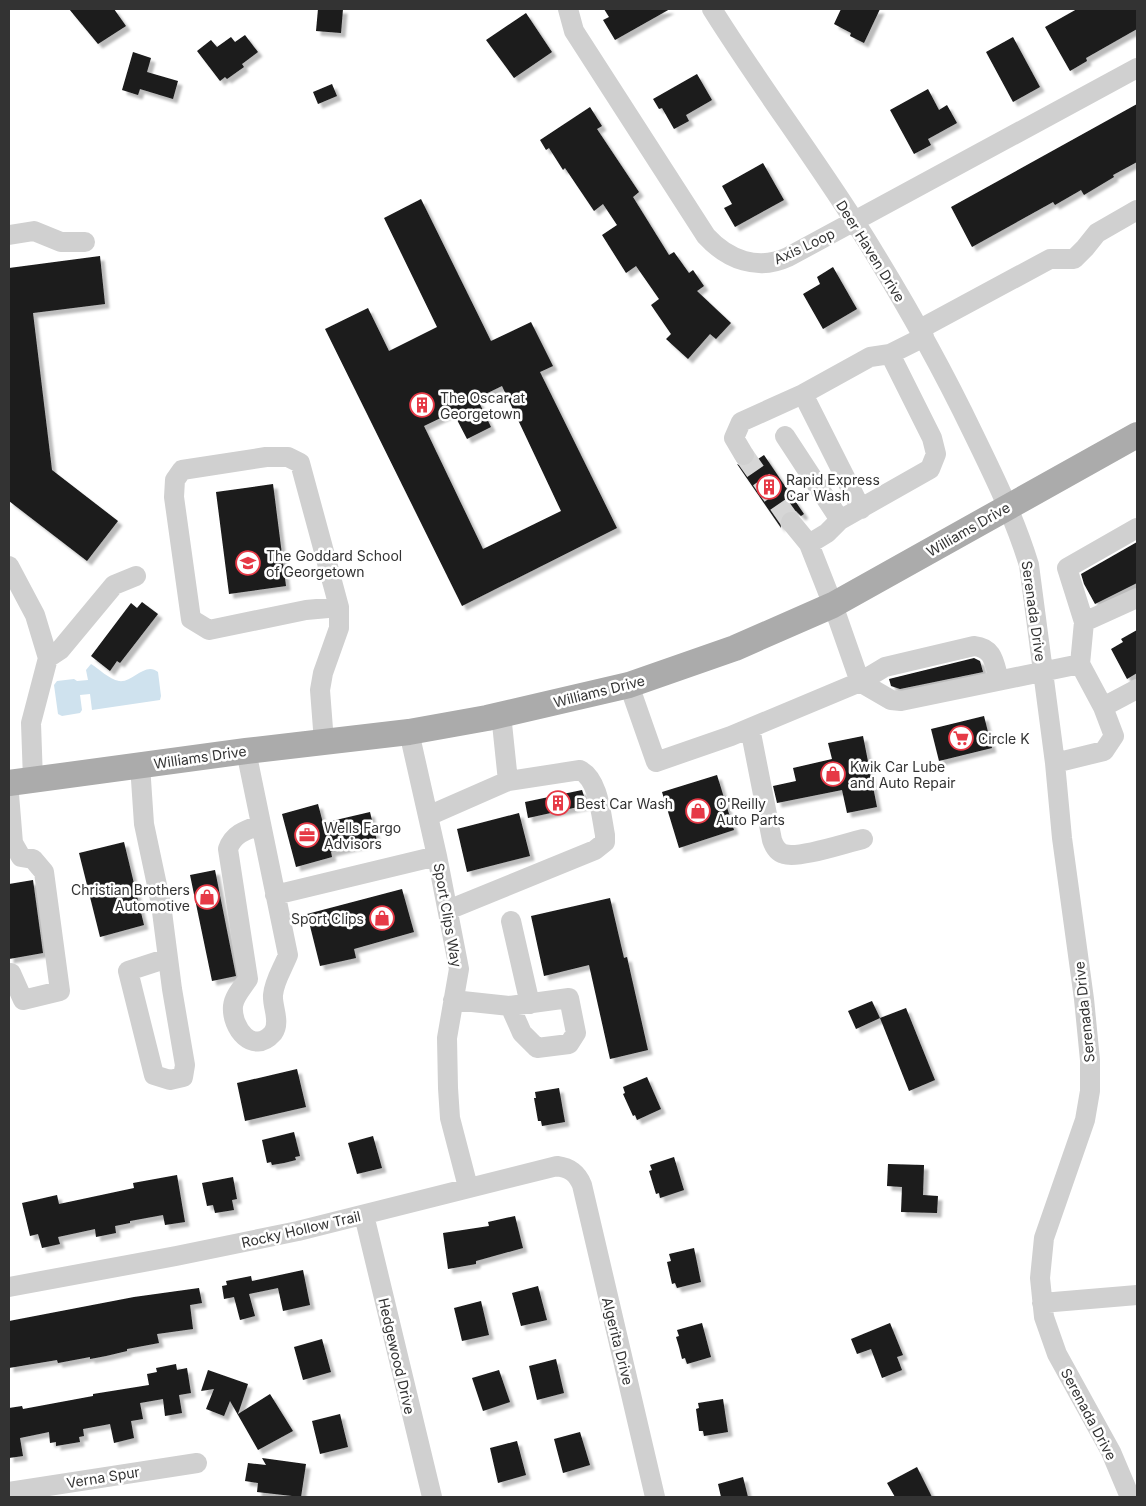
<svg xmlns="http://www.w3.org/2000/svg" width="1146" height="1506" font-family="Inter,sans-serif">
  <defs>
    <filter id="shadow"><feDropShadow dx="4.5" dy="4.5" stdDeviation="1" flood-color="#0004"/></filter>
  </defs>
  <rect width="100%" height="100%" fill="#fff"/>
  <path fill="#cfe2ee" d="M91 664C99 669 109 679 119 681 133 683 145 661 158 672L161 696 160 700 92 710 90 694 80 695 82 710 80 713 62 716 58 714 54 685 57 681 74 679 77 681 88 680 86 670Z"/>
  <path fill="#1a1a1a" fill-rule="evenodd" filter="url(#shadow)" d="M69 9H114L126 26 98 44Z
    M318 9H343L341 33 316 31Z
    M604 9H670L615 40 603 20 609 17Z
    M841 9H880L864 43 850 36 851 33 834 24Z
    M1077 9H1137V29L1086 58 1087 61 1070 71 1045 27Z
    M526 13 552 52 514 78 486 40Z
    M245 35 258 52 242 64 244 67 227 79 225 77 220 81 197 51 211 40 217 47 231 37 235 42Z
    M1013 37 1040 87 1013 102 986 52Z
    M133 52 151 58 147 72 178 81 173 99 140 89 138 95 122 90Z
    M697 74 712 100 686 115 689 121 674 129 662 108 659 109 653 99Z
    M332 84 337 96 318 104 313 92Z
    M928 89 939 110 947 105 957 123 928 139 931 145 914 154 890 110Z
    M1137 104V162L1113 175 1114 177 1084 195 1081 190 1055 205 1053 202 972 247 951 207Z
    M590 107 602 126 597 129 639 192 633 197 669 255 674 252 689 273 693 270 704 286 697 291 731 323 716 339 710 334 688 359 666 339 671 334 651 305 659 299 636 266 626 273 602 235 617 225 603 204 594 211 565 168 563 170 549 148 546 150 540 140Z
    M763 163 784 200 735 227 724 208 732 204 722 186Z
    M421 199 491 341 531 322 553 366 540 372 617 528 462 606 325 329 368 308 389 351 437 327 384 218ZM502 386 561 511 483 549 424 426 453 412 467 439 491 427 477 398Z
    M100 256 105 304 33 313 52 470 118 521 87 561 9 501V268Z
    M833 267 857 309 823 329 803 294 820 284 817 277Z
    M764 455 804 514 801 516 796 511 790 510 784 513 780 518 781 528 737 464 744 467 750 465 755 460V461Z
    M273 484 286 586 229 594 216 492Z
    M1137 542V583L1095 604 1084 584 1081 574Z
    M142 602 158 614 120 663 117 661 110 671 91 656 131 603 137 608Z
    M1137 630V673L1127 679 1111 649 1123 642 1121 639Z
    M974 658 980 661 983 672 900 689 891 686 889 679Z
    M984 716 992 748 939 761 931 729Z
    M863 736 877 807 847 813 842 790 777 803 773 786 796 781 793 768 832 759 828 743Z
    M717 775 734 830 679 848 662 792Z
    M582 790 587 805 528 818 525 802Z
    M318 804 323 823 370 812 377 841 331 852 332 857 296 867 282 814Z
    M519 813 530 856 467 872 457 829Z
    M124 842 144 925 100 937 79 853Z
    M215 870 236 976 212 981 190 875Z
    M33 880 43 953 9 959V884Z
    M402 889 414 932 354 949 356 958 320 966 307 914Z
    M610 898 624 958 627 957 648 1050 610 1059 589 965 544 976 531 916Z
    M872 1001 880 1018 856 1029 848 1011Z
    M906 1008 935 1080 909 1091 880 1018Z
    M297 1069 306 1107 245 1121 237 1083Z
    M647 1077 661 1109 637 1120 635 1115 633 1116 623 1094 625 1093 623 1087Z
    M559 1088 565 1122 542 1126 541 1121H538L534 1098H536L535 1092Z
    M294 1132 300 1156 295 1157 296 1160 284 1163 272 1165 271 1162 267 1163 262 1140Z
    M373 1136 382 1168 357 1174 348 1143Z
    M674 1157 684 1190 660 1198 659 1193 656 1194 649 1171 652 1170 650 1165Z
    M888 1164 924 1165 923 1195 938 1196 937 1213 901 1212 902 1187 887 1186Z
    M177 1175 185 1222 165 1225 163 1215 130 1221V1223L115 1226 116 1233 96 1237 95 1229 58 1237 60 1244 42 1248 38 1234 30 1236 22 1203 57 1195 59 1204 134 1188 133 1183Z
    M233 1177 237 1199 232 1200 234 1210 215 1213 213 1205 207 1206 202 1183Z
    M515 1216 523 1248 476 1261V1264L448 1269 443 1233 489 1226 488 1222Z
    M694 1248 701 1282 677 1288 675 1283 672 1284 667 1262 671 1261 669 1254Z
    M303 1270 310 1305 283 1311 278 1288 249 1294 255 1316 240 1320 234 1297 224 1299 222 1286 227 1285 226 1281 251 1276 252 1281Z
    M538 1286 547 1320 521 1326 512 1293Z
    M199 1288 202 1303 190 1305 193 1329 157 1334 159 1343 127 1349V1351L106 1356 90 1359V1357L58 1363 57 1360 9 1368V1321L134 1297Z
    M481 1301 489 1335 462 1341 454 1308Z
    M702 1323 711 1357 687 1364 685 1358 682 1359 679 1347 676 1337 679 1336 677 1330Z
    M890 1323 903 1355 897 1357 902 1370 882 1378 871 1349 857 1354 851 1339Z
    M322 1339 331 1372 303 1380 294 1347Z
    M556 1359 564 1393 537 1400 529 1366Z
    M176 1364 177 1370 187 1368 191 1393 179 1395 182 1413 165 1416 163 1399 140 1403 143 1419 131 1421 134 1438 114 1443 110 1424 83 1429 84 1436 79 1437 80 1442 56 1446V1442L50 1443 49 1432 20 1438 23 1456 9 1458V1408L22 1406 23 1409 93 1396V1394L149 1385 147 1374 157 1372 156 1368Z
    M208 1370 248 1384 238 1414 270 1394 293 1431 258 1450 230 1401 224 1416 206 1409 214 1389 201 1391Z
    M499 1370 510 1402 483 1411 472 1378Z
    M723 1399 728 1432 704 1436 703 1431H699L696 1409 699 1408 698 1403Z
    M340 1414 348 1447 320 1454 312 1421Z
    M580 1432 590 1465 563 1473 554 1439Z
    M517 1441 526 1475 498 1483 490 1448Z
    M262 1458 306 1464 301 1497 257 1492 258 1483 245 1481 248 1463 266 1465Z
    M917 1467 932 1497H895L887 1483Z
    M743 1477 748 1497H721L718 1484Z"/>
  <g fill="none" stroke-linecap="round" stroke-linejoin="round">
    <path stroke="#d6d6d6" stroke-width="20" stroke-dasharray="20 10" stroke-linecap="butt" d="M744 455 791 522"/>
    <path stroke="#d0d0d0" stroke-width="20" d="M568 9 574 31 706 236C728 260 758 271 788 257L1137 68
      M712 9C757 81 809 150 855 222 898 290 938 360 973 433 994 476 1015 519 1029 565L1055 763 1062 838 1084 999 1090 1060V1091L1085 1120 1044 1238 1040 1278 1044 1317 1057 1354 1111 1452 1130 1497
      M9 235 34 231 61 242H85
      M920 329 1050 259H1074L1085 248 1097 233 1137 210
      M890 354 932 438 936 454 930 469 840 520 827 533 809 544 833 605 860 682 891 700 901 701 1080 664 1084 622 1137 598
      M803 394 861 509
      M785 436 840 520
      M744 455 734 438 741 422 803 394 870 357 890 354 924 337
      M791 522 809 544
      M9 566 35 615 48 658 31 723 33 780
      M1084 622 1067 568 1137 528
      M48 658 60 650 114 585 136 576
      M1080 664 1103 707
      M629 685 656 762 731 736 860 682 885 667 974 646C994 648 994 663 999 680
      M750 728 772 840C774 846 777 852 784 854 799 859 845 843 863 839
      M409 732 437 856 459 969 447 1038 448 1088 450 1118 468 1187
      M324 742 320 690 323 673 339 628V607L300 463 288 457H266L182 470 175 480 174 497 191 619 209 630 306 610 339 607
      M246 751 288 955C283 968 274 981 273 995 272 1007 281 1022 273 1033 253 1056 231 1028 233 1006 234 996 243 987 248 979L228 849C233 834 246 830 260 825
      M1055 763 1104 751 1114 736 1103 707 1137 689
      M140 765 144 824 161 904 172 989 185 1065 183 1077 170 1080 154 1075 128 971 168 958
      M9 794 13 843 21 857 33 859 44 872 60 991 23 1000 11 973
      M428 816 508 781
      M275 895 437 856
      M448 910 595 850 605 842V835C601 815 599 780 580 770L508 781 501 714
      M511 921 530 1004
      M453 1000 510 1006 522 1033 537 1048 569 1044 576 1033 569 998 510 1006
      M364 1215 432 1497
      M9 1287 176 1256 298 1231 557 1166C570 1168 577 1173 582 1185L655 1497
      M1042 1303 1137 1295
      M9 1492 197 1463"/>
    <path stroke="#ababab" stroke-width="26" d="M9 783 246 751 409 732 487 718 629 685 735 648 833 605 1137 435"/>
  </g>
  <defs>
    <g id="building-ring" transform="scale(1.25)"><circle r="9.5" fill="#fff" stroke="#e63946" stroke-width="1.5"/><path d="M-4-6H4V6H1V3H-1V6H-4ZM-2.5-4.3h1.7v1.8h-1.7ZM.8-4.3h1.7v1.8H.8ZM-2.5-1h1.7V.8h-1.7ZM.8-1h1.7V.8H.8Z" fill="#e63946"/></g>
    <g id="school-ring" transform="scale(1.25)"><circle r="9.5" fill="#fff" stroke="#e63946" stroke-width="1.5"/><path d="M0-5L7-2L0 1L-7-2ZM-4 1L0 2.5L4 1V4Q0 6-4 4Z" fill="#e63946"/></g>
    <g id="supermarket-ring" transform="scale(1.25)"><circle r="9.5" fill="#fff" stroke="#e63946" stroke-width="1.5"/><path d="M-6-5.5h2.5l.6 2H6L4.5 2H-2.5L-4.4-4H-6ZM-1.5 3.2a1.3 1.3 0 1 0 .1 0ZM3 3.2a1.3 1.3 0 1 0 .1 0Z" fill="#e63946"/></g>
    <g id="shop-ring" transform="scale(1.25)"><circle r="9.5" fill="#fff" stroke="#e63946" stroke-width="1.5"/><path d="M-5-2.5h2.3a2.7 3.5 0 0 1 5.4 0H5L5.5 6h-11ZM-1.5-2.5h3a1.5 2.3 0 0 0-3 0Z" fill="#e63946"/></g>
    <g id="office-ring" transform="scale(1.25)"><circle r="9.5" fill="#fff" stroke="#e63946" stroke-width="1.5"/><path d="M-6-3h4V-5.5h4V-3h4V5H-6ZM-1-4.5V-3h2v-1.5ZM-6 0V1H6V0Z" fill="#e63946"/></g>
  </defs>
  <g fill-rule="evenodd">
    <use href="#building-ring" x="422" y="405"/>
    <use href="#building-ring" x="769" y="487"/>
    <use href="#school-ring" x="248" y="563"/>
    <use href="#supermarket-ring" x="961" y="738"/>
    <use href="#shop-ring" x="833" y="774"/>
    <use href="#building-ring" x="558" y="803"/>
    <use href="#shop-ring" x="698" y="811"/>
    <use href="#office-ring" x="307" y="835"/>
    <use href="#shop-ring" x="207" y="897"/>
    <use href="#shop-ring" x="382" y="918"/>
  </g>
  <g text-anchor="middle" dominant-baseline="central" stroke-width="5" stroke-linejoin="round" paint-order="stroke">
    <g font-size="14" fill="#333" stroke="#fff">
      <text transform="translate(804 246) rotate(-25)">Axis Loop</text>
      <text transform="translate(871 251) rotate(58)">Deer Haven Drive</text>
      <text transform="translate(968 529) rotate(-30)">Williams Drive</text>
      <text transform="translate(1034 611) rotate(82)">Serenada Drive</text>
      <text transform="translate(599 691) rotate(-14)">Williams Drive</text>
      <text transform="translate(200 757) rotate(-8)">Williams Drive</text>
      <text transform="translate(448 915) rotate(80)">Sport Clips Way</text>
      <text transform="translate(1084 1012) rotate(-96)">Serenada Drive</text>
      <text transform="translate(301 1229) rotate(-13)">Rocky Hollow Trail</text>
      <text transform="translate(618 1341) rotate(76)">Algerita Drive</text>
      <text transform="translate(397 1356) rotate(77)">Hedgewood Drive</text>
      <text transform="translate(1089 1414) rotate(62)">Serenada Drive</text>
      <text transform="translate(103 1477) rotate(-9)">Verna Spur</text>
    </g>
    <g font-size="14" fill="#333" stroke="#fff" text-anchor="start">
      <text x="440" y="397">The Oscar at<tspan x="440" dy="16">Georgetown</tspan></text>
      <text x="786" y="479">Rapid Express<tspan x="786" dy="16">Car Wash</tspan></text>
      <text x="266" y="555">The Goddard School<tspan x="266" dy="16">of Georgetown</tspan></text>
      <text x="978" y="738">Circle K</text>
      <text x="850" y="766">Kwik Car Lube<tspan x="850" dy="16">and Auto Repair</tspan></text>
      <text x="576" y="803">Best Car Wash</text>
      <text x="716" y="803">O'Reilly<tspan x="716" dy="16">Auto Parts</tspan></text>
      <text x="324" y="827">Wells Fargo<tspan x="324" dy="16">Advisors</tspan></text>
      <text x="190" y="889" text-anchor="end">Christian Brothers<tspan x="190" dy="16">Automotive</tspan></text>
      <text x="364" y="918" text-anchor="end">Sport Clips</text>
    </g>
  </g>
  <rect width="1146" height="1506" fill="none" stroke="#333333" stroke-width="20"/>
</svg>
